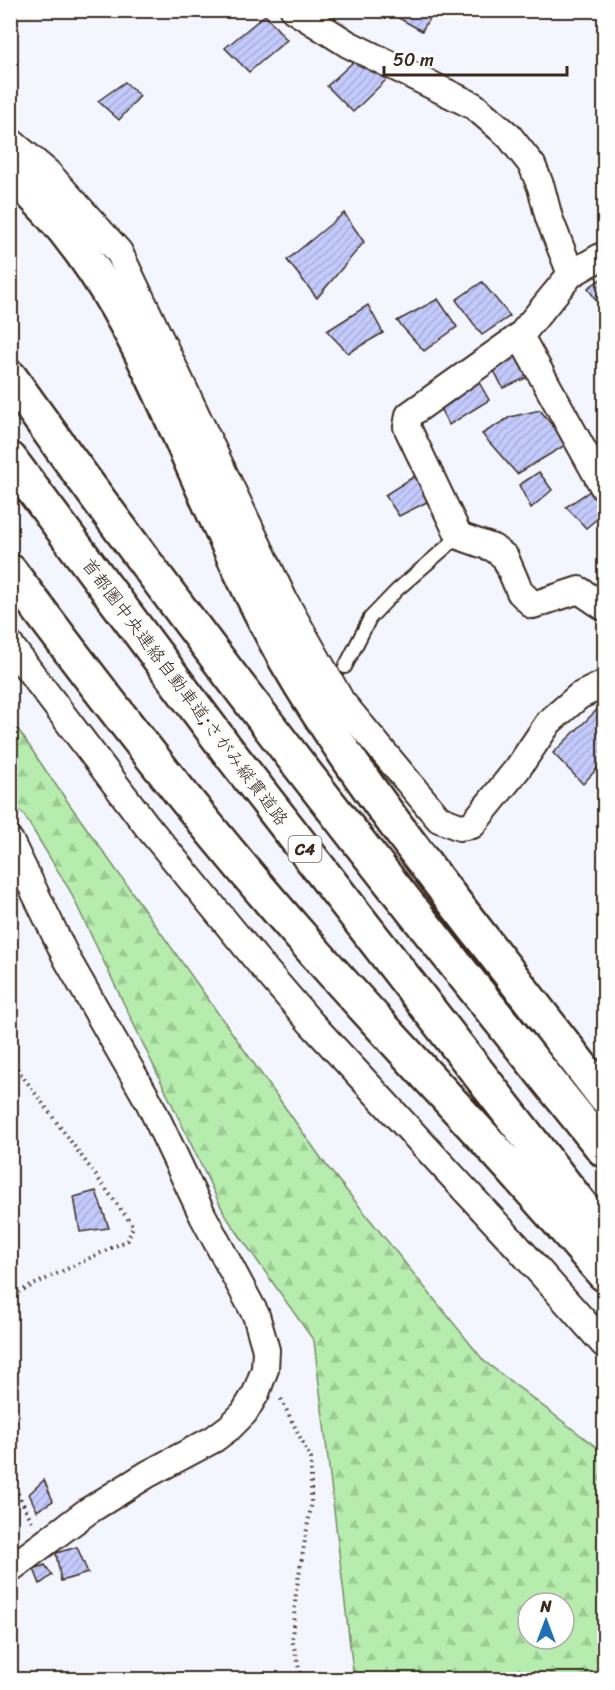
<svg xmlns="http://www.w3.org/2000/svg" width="615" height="1690" font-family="Sriracha,'Klee One',sans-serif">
  <defs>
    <pattern id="forest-firs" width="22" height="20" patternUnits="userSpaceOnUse" patternTransform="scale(1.5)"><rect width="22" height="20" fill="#b6ecae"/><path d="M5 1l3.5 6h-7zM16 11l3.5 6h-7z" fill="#9dcb95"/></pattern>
    <pattern id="building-hatch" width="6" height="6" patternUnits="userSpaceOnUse" patternTransform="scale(1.5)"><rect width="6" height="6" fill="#c3cbfd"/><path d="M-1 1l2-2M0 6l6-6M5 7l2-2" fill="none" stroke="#a8aed8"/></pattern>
  </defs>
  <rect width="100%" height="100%" fill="#f3f5ff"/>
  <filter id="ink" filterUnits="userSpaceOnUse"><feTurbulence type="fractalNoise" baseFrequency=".0167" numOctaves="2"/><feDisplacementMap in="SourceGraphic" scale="12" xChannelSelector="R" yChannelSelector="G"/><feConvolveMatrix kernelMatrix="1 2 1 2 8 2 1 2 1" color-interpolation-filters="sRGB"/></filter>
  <g filter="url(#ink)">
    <path fill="url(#forest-firs)" stroke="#788b66" stroke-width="1.5" fill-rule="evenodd" d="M10 717 48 774 326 1165 484 1361 604 1453V1679H354L314 1341 225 1215 69 889 24 815 11 803ZM528 1603H564V1639H528Z"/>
    <path fill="url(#building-hatch)" stroke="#3b2a1e" stroke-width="1.5" d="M399 10H434L422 31 395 16Z
      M265 15 287 40 249 72 225 48Z
      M364 52 388 78 353 112 327 86Z
      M125 82 140 96 119 120 98 101Z
      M344 213 364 242 317 298 287 260Z
      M604 277V313L588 288Z
      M482 282 510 316 482 335 456 300Z
      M438 299 457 327 424 351 397 321Z
      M368 305 383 333 348 353 327 331Z
      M525 344 540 372 503 388 488 359Z
      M476 377 489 400 449 425 434 397Z
      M540 410 567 444 517 474 482 434 510 417Z
      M539 472 552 490 531 508 519 485Z
      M418 474 439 496 399 516 385 495Z
      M602 483 604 494V513L586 528 566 507Z
      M604 703V761L583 784 553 753Z
      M96 1191 109 1228 80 1232 74 1197Z
      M44 1480 53 1501 37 1511 29 1494Z
      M77 1547 88 1573 61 1581 56 1553Z
      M45 1565 52 1575 40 1584 34 1569Z"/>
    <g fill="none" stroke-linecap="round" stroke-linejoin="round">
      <g stroke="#3b2a1e" stroke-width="16">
        <path id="service" d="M345 667 370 618 397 590 459 536"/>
      </g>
      <g stroke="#3b2a1e" stroke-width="30">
        <path id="minor" d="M294 10 348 44 474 106 509 136 532 165 541 187 549 218 571 274
          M10 141 48 173 119 252 284 600 341 701 439 819 460 827 472 825 518 768 549 722 579 696 604 684
          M604 255 571 274 520 336 604 488
          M520 336 409 415 407 427 459 536 493 548 505 557 520 592 533 605 579 590 604 607
          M10 645 147 826 256 959 311 1023 515 1244 604 1344
          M10 841 67 959 149 1102 203 1216 256 1315 266 1350 265 1369 256 1393 244 1413 230 1427 214 1439 148 1474 88 1511 10 1569"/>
      </g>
      <g stroke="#3b2a1e" stroke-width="38">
        <path id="motorway" d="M10 173C99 251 145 356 191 462 221 529 251 598 287 662 338 750 400 832 462 912 509 973 557 1035 604 1096
          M10 377C199 642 400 897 604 1150
          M10 459 228 751 604 1235
          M10 571C104 697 200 822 304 940 366 1011 431 1079 494 1149 531 1190 568 1232 604 1274"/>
      </g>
      <path stroke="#3b2a1e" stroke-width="4" stroke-dasharray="1.5 4.5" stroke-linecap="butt" d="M10 1059 133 1226 128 1240 10 1296
        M281 1399 311 1459V1506L296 1592 292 1639 302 1680
        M10 1477 32 1522"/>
      <use href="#service" stroke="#fff" stroke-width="12"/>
      <use href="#minor" stroke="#fff" stroke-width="26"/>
      <use href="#motorway" stroke="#fff" stroke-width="33"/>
    </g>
  </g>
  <g text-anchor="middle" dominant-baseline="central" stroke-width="4.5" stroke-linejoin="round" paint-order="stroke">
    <rect fill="#fff" stroke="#766a62" stroke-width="1.5" x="288.5" y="836" width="33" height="26" rx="4.5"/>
    <g font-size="16" font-weight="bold" fill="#3b2a1e">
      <text x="305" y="849">C4</text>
    </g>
    <g font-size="18" fill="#3b2a1e" stroke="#fff">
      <text transform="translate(185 692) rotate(53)">首都圏中央連絡自動車道;さがみ縦貫道路</text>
    </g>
  </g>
  <rect width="615" height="1690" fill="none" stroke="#fff" stroke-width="36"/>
  <rect x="18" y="18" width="579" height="1654" fill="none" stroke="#3b2a1e" stroke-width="2" filter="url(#ink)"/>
  <g transform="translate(546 1621)"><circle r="28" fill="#ffffff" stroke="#b1aaa5" stroke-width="1.5"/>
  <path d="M0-4.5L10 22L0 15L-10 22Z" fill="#1f6fb2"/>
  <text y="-9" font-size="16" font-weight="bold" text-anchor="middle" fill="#3b2a1e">N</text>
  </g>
  <path d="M384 66v9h183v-9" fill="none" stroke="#3b2a1e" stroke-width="3"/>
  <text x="393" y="66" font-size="18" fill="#3b2a1e" stroke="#ffffff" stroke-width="4.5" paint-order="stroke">50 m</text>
</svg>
